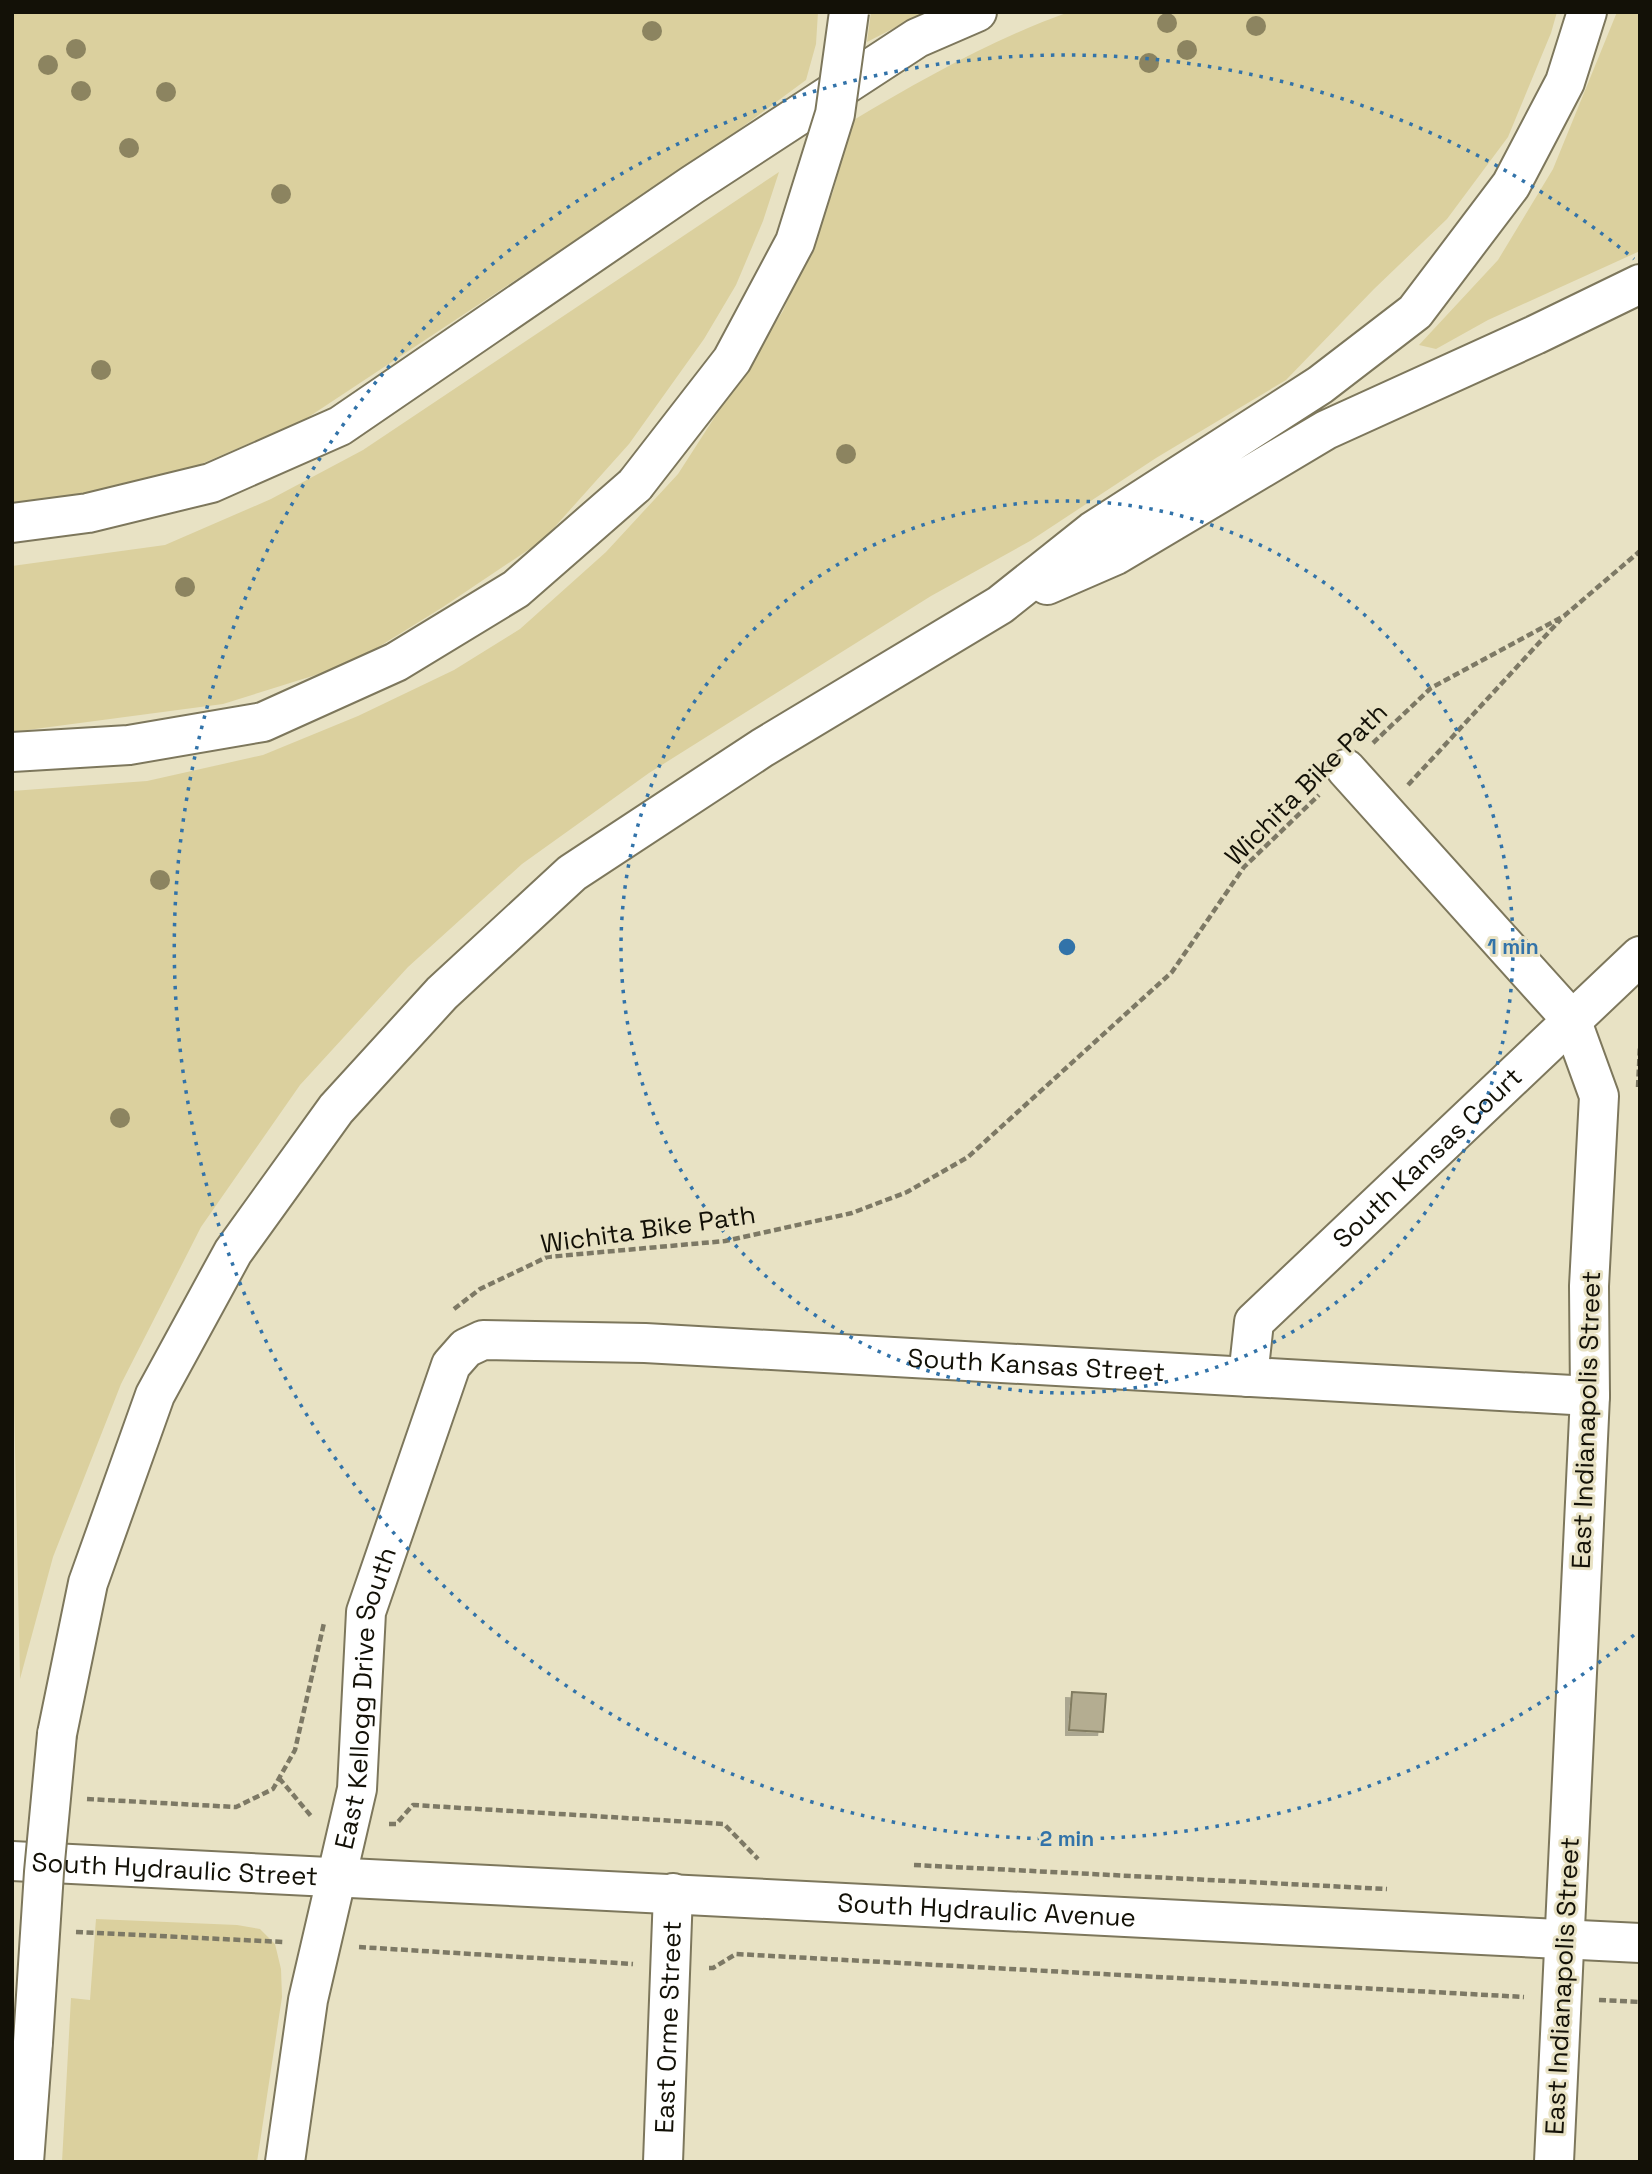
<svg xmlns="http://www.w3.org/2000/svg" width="1652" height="2174" font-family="'Space Grotesk',sans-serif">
  <defs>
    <filter id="shadow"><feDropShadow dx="-6" dy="6" stdDeviation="0" flood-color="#0004"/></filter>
  </defs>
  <rect width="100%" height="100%" fill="#e8e2c4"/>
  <path fill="#dbd09e" d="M12 12H818L816 44 806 80 706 154 304 420 187 470 12 512Z
    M871 12H925L867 42Z
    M1069 12H1557L1551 33 1508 137 1447 219 1374 289 1286 380 1156 458 1030 541 931 596 649 773 522 864 408 967 300 1085 201 1227 121 1384 53 1557 20 1679 12 1309V791L147 781 263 755 358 716 454 670 520 629 606 552 678 474 783 311 833 192 852 121C921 80 993 39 1069 12Z
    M1617 12H1640V251L1488 320 1436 349 1419 345 1498 260 1553 169Z
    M779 172 763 221 736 285 704 339 629 444 543 540 443 607 351 664 223 704 12 732V566L165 545 271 499 363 450Z
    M96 1919 237 1925 260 1929 275 1944 281 1969 282 1997 257 2162H62L71 1998 90 2000Z"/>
  <path fill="#b4ad91" stroke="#817b60" stroke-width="2" filter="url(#shadow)" d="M1072 1692 1106 1694 1103 1732 1069 1730Z"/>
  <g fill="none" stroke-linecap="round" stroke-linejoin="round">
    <g stroke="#7d775c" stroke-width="42">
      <g id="minor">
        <path d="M1346 769 1571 1019 1599 1096 1589 1286 1590 1396 1554 2162"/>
        <path id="s1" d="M1248 1377 1254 1322 1640 956"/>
        <path id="s2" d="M12 1861 1640 1943"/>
        <path id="s3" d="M285 2162 308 2000 357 1789 366 1612 451 1365 466 1348 483 1340 645 1343 1590 1396"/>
        <path id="s4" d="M663 2162 673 1893"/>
      </g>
    </g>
    <g stroke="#7d775c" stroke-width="42">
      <path id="highway" d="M12 523 88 513 211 483 340 426 692 185 917 38 977 12
        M1047 585 1116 555 1326 430 1535 335 1640 284
        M12 752 129 745 263 722 396 662 516 589 635 485
        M57 1734 88 1583 155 1395 233 1252 336 1109 442 993 572 873 762 748 1000 605 1093 531 1320 385 1415 312 1511 185 1565 82 1587 12
        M24 2162 33 2042"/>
    </g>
    <path stroke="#7d7965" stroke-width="4.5" stroke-dasharray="7 3.5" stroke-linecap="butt" d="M1373 743 1431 688 1564 616 1640 551
      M1408 785 1561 619
      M1638 1087 1640 1046
      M454 1309 480 1289 547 1257 725 1241 852 1213 907 1192 968 1157 1172 972 1244 867 1319 795
      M279 1778 311 1816
      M87 1799 236 1807 273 1789 295 1750 324 1623
      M389 1824H396L413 1805 724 1824 758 1859
      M914 1865 1387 1889
      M76 1932 284 1942
      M359 1947 633 1964
      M709 1968H713L736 1954 1524 1997
      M1599 2000 1640 2002"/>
    <use href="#minor" stroke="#fff" stroke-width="38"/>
    <use href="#highway" stroke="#fff" stroke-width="38"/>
    <g stroke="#7d775c" stroke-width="42" stroke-linecap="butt">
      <path id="highway-bridge" d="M635 485 732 360 795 242 835 114 849 12
        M33 2042 44 1872 57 1734"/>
    </g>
    <use href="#highway-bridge" stroke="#fff" stroke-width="38"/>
  </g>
  <g fill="#8c8460">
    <circle cx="1167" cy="23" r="10"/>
    <circle cx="1256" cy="26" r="10"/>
    <circle cx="652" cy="31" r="10"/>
    <circle cx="76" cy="49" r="10"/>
    <circle cx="1187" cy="50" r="10"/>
    <circle cx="1149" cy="63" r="10"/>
    <circle cx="48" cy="65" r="10"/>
    <circle cx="81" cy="91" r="10"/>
    <circle cx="166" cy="92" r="10"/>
    <circle cx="129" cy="148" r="10"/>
    <circle cx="281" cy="194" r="10"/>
    <circle cx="101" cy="370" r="10"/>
    <circle cx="846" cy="454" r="10"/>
    <circle cx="185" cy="587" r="10"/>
    <circle cx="160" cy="880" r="10"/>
    <circle cx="120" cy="1118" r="10"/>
  </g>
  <g fill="none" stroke="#3273a9" stroke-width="3.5" stroke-dasharray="3.5 7">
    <circle cx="1067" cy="947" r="446"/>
    <path d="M1634 1635A892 892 0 1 1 1634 259"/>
  </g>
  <g text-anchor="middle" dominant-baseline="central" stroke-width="6" stroke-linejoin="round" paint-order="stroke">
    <g font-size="26" fill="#131107" stroke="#e8e2c4">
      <text transform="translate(1306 784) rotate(-45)">Wichita Bike Path</text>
      <text stroke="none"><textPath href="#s1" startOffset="294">South Kansas Court</textPath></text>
      <text transform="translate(648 1229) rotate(-8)">Wichita Bike Path</text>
      <text stroke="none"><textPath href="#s3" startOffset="1414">South Kansas Street</textPath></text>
      <text transform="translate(1586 1420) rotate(-88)">East Indianapolis Street</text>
      <text stroke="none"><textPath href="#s3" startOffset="472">East Kellogg Drive South</textPath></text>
      <text stroke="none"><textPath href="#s2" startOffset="163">South Hydraulic Street</textPath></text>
      <text stroke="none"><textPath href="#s2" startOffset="976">South Hydraulic Avenue</textPath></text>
      <text transform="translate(1562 1986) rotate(-87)">East Indianapolis Street</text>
      <text stroke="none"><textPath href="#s4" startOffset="135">East Orme Street</textPath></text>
    </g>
  </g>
  <circle cx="1067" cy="947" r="10" fill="#3273a9" stroke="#e8e2c4" stroke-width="3.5"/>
  <g font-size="21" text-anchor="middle" font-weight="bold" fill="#3273a9" stroke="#e8e2c4" stroke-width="6" stroke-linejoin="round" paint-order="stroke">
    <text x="1513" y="954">1 min</text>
    <text x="1067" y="1846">2 min</text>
  </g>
  <rect width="1652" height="2174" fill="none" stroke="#131107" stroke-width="28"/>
</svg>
